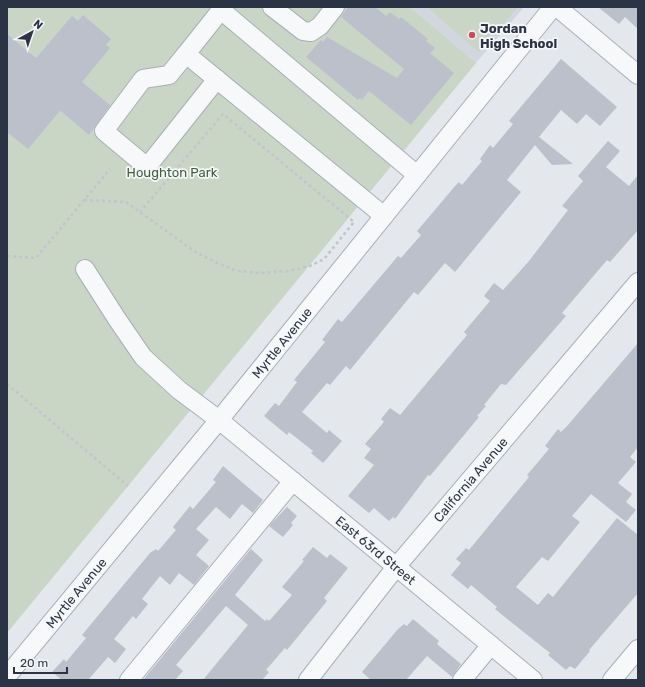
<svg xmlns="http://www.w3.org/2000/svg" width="645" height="687" font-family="Rubik,sans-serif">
  <rect width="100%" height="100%" fill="#e4e7ec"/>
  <path fill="#d2d6de" d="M410 7H524L476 63Z"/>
  <path fill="#c9d6c5" d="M7 7H410L476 63 7 633Z
    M427 7H518L479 52Z"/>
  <path fill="#bbc0ca" d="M348 7H375L386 16 390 12 399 19 401 17 428 39 426 41 435 48 430 53 454 73 411 125 369 91 362 100 360 98 358 100 306 57 321 40 323 42 327 37 397 78 404 69 341 17Z
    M598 7H638V29L625 17 619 24Z
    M83 15 111 39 106 45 110 48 82 82 110 105 89 135 61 111 59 112 28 149 7 132V34L36 58 72 16 78 21Z
    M561 59 617 107 600 126 586 114 577 124 561 110 539 137 573 164 552 165 535 145 507 180 521 192 455 272 445 263 418 295 414 292 350 370 346 366 330 385 327 383 302 412 327 433 329 430 342 441 323 463 311 453 313 451 289 432 287 435 264 416 275 403 279 406 297 382 294 380 325 342 322 340 338 319 342 322 398 256 401 258 421 235 417 231 456 185 459 182 462 185 482 161 480 159 490 145 493 148 513 124 509 121Z
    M608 141 620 151 606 167 629 186 638 175V230L610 262 607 260 562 313 566 316 506 385 501 384 484 405 486 406 477 416 479 417 430 476 428 475 395 519 393 517 389 521 374 508 369 513 348 496 374 465 364 458 371 449 365 444 384 422 381 419 390 408 400 415 467 335 464 332 490 301 484 296 494 283 503 290 529 261 568 210 562 206 583 181 578 176Z
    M638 343V447L630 457 636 462 618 483 632 494 626 502 636 510 626 522 591 494 572 516 580 522 548 561 542 557 516 587 538 605 548 593 553 597 617 518 638 535V593L589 650 590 651 575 669 570 666 566 670 548 655 550 653 511 622 495 609 497 607 471 585 468 589 451 575 461 563 456 559 466 548 469 550 529 477 527 475 549 449 545 446 558 429 561 432 568 425Z
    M223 466 263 500 253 513 242 504 230 519 216 507 196 529 209 540 196 555 209 566 194 585 179 573 170 585 160 576 142 599 148 604 136 619 133 616 114 639 126 649 115 663 108 657 88 680H62L52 672 64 659 66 662 86 638 82 635 150 553 156 549 158 551 176 530 173 527 190 506 193 509 216 482 213 480Z
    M287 507 297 516 291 523 293 525 283 537 269 526Z
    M313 547 327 558 330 554 348 568 324 598 327 601 287 650 285 648 266 670 269 672 262 680H203L248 625 226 606 176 665 183 671 175 680H143L251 549 263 560 235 595 265 621 267 619 269 621 292 595 282 587 304 561 302 560Z
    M413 619 439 641 437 644 461 664 452 677 427 656 406 680H371L362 672 398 629 404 624 407 626Z"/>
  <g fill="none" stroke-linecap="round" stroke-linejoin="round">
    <g stroke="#a9aeb7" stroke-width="20">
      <g id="minor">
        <path d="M272 7 303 31 311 32 320 26 335 7"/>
        <path d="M557 7 638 75"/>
        <path d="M186 54 169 75 143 79 104 131 147 167 217 79"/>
        <path d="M384 216 186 54 221 10 417 175"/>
        <path id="s1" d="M85 269 117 319 143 357 179 390 219 420 533 680"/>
        <path id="s2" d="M7 676 219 420 553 7"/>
        <path d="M129 680 293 481"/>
        <path id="s3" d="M308 680 396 567 638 282"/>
        <path d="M462 680 491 645"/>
        <path d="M612 680 638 649"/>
      </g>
    </g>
    <path stroke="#c2c5cb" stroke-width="2.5" stroke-dasharray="3 3" stroke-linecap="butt" d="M84 200 126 202 194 251 215 262 237 271 260 273 288 271 310 266 324 259 354 222 223 114 140 212
      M7 256 36 258 110 169
      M7 384 128 486"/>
    <use href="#minor" stroke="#f7f8fa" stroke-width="18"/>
  </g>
  <circle fill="#d1495b" stroke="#f4f6f9" stroke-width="1.5" cx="472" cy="35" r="4"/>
  <g text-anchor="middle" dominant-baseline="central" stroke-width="3.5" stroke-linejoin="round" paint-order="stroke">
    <g font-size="13" font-weight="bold" fill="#2b3445" stroke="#f4f6f9" text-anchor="start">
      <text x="480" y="28">Jordan<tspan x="480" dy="15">High School</tspan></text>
    </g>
    <g font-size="13" fill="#3f6138" stroke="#f4f6f9">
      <text x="172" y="172">Houghton Park</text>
    </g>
    <g font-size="13" fill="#2b3445" stroke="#f4f6f9">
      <text stroke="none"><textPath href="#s2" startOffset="432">Myrtle Avenue</textPath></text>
      <text stroke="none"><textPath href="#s3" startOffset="258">California Avenue</textPath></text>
      <text stroke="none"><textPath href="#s1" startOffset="408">East 63rd Street</textPath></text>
      <text stroke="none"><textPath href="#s2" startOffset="108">Myrtle Avenue</textPath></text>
    </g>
  </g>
  <rect width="645" height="687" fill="none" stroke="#2b3445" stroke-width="16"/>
  <g transform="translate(32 32) rotate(40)" stroke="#f4f6f9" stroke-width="3" paint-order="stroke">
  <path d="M0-3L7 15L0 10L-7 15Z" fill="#2b3445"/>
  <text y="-6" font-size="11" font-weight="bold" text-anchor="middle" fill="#2b3445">N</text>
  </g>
  <path d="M14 667v6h53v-6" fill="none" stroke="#2b3445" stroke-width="2"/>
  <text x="20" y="667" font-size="12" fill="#2b3445" stroke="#f4f6f9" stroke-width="3" paint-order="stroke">20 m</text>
</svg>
